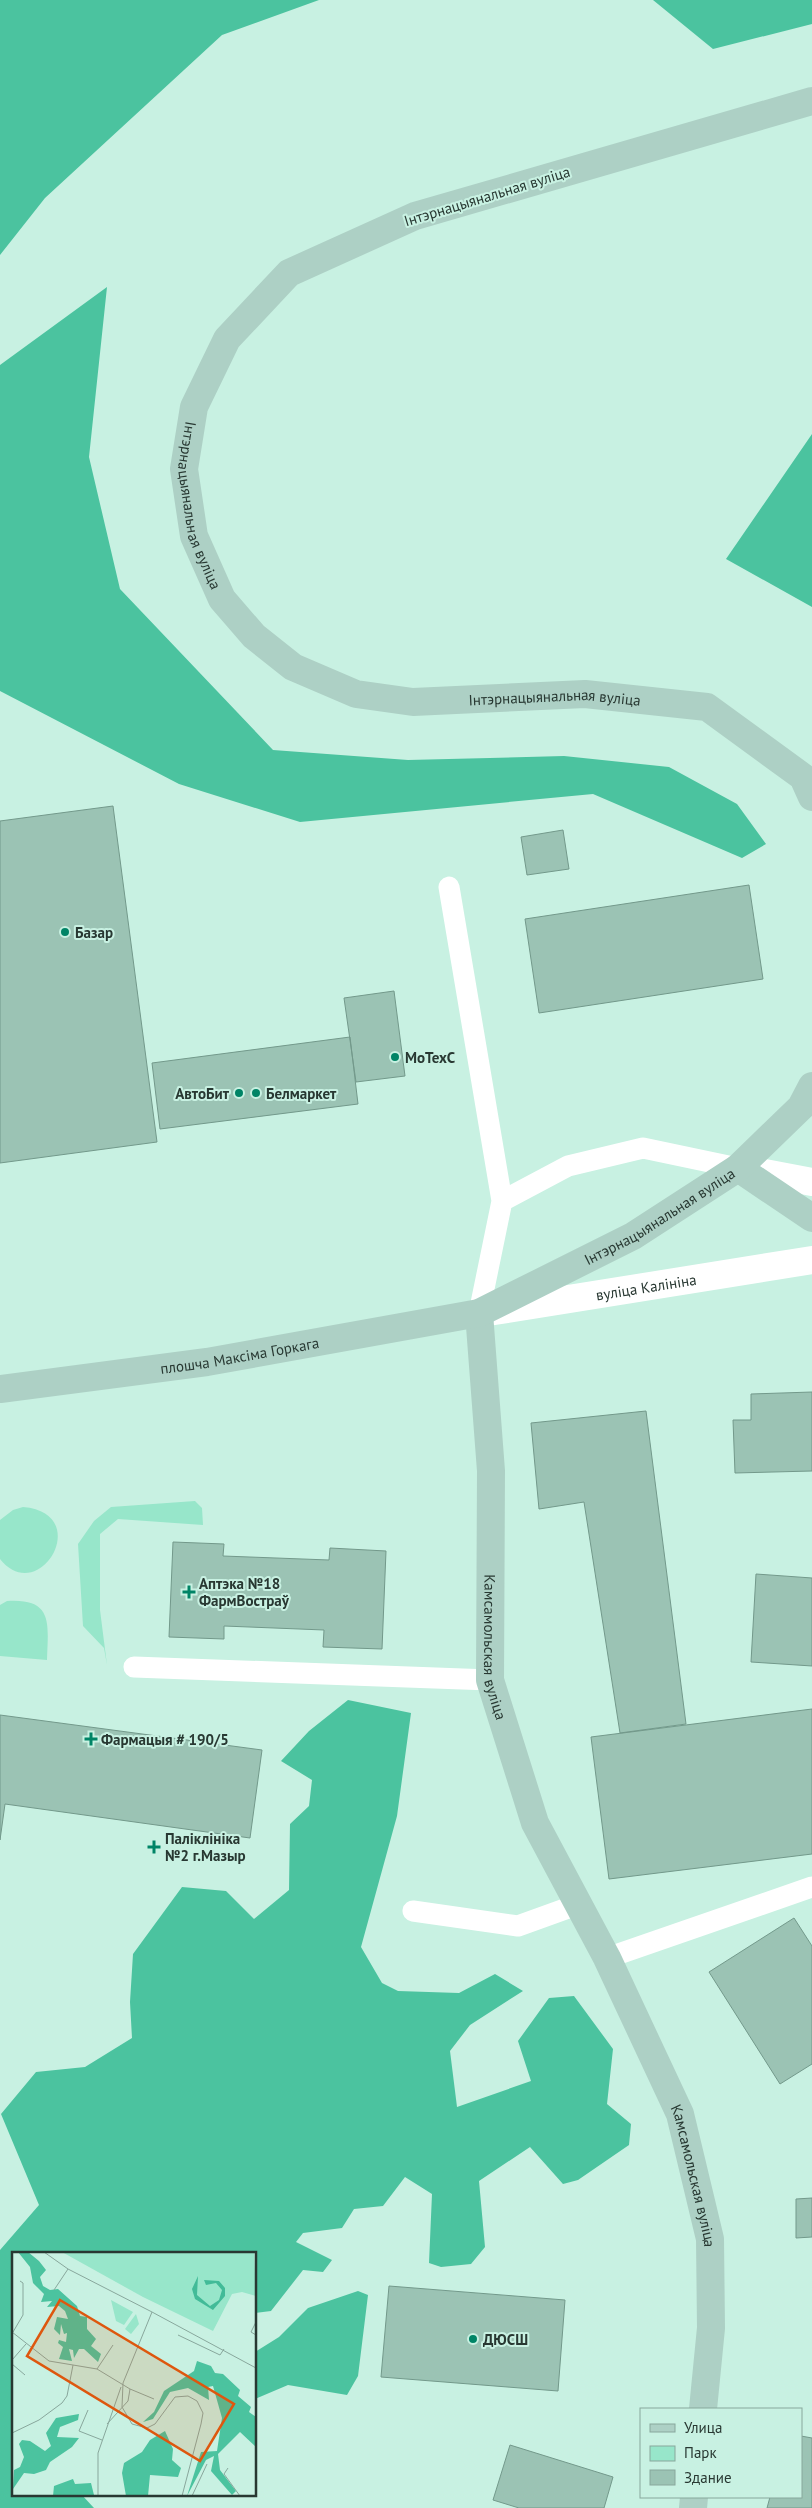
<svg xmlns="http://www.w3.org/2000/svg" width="812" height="2508" font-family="'PT Sans',sans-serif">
  <rect width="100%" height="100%" fill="#c8f1e2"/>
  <path fill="#97e6ca" d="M195 1501 202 1508 203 1525 118 1519 100 1534V1610L107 1665 104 1648 83 1626 78 1544 94 1521 111 1507Z
    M23 1507C95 1513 39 1608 0 1559V1520L13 1510Z
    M7 1601C54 1598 48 1624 47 1660L0 1656V1605Z"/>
  <path fill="#4bc39f" d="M0 0H319L222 35 45 198 0 255Z
    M653 0H812V24L713 49Z
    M107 287 89 457 120 589 273 750 408 760 564 756 669 767 737 804 766 844 742 858 593 794 300 822 179 784 0 691V365Z
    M812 434V607L726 559Z
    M348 1700 411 1713 397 1816 361 1947 382 1983 398 1991 459 1993 495 1974 523 1991 470 2025 450 2051 457 2107 531 2081 518 2041 549 1998 574 1996 613 2049 607 2104 631 2124 629 2145 578 2180 563 2184 530 2147 479 2181 485 2247 471 2264 441 2267 429 2263 432 2194 405 2177 383 2206 354 2209 342 2228 303 2233 296 2242 332 2260 323 2272 303 2270 271 2311 255 2313V2253H14V2494H81L94 2508H0V2250L39 2205 1 2114 36 2072 85 2067 132 2038 130 2002 133 1954 182 1887 226 1891 254 1919 289 1890 290 1824 309 1806 312 1780 281 1761 309 1731Z
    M358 2291 368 2295 358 2376 347 2395 288 2385 255 2399V2352L279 2337 308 2308Z"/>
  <path fill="#9bc3b4" stroke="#73998b" d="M113 806 157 1142 0 1163V821Z
    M563 830 569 869 527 875 521 837Z
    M749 885 763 979 539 1013 525 919Z
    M394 991 405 1076 356 1082 344 998Z
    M350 1037 358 1104 160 1129 152 1063Z
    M812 1392V1471L735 1473 733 1420H751V1394Z
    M646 1411 686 1724 620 1733 584 1502 539 1509 531 1423Z
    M173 1542 224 1544 223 1556 329 1560 330 1548 386 1551 382 1649 323 1647 324 1630 224 1626V1639L169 1637Z
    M756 1574 812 1578V1666L751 1662Z
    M812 1709V1854L609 1879 591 1737Z
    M0 1715 262 1750 250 1838 5 1804 0 1840Z
    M794 1918 812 1946V2064L780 2084 709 1972Z
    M812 2198V2237L796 2238V2199Z
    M389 2286 565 2300 558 2391 381 2377Z
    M801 2436 812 2438V2508H767L770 2497H801Z
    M510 2445 613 2477 604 2508H519L493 2500Z"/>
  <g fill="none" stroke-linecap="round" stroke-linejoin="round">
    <path stroke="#fff" stroke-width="21" d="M449 887 502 1201
      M479 1313 502 1201 568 1166 643 1148 738 1168
      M134 1667 490 1680
      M413 1911 518 1926 579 1904
      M607 1958 812 1887"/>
    <g stroke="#fff" stroke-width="28">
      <path d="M738 1168 812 1182"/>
      <path id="s1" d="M488 1312 812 1260"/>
    </g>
    <g stroke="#add0c5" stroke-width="28">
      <path id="s2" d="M812 101 415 216 289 273 227 339 194 407 184 469 194 536 222 599 254 636 293 667 356 694 413 702 585 694 707 707 803 777 812 797"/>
      <path d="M738 1168 812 1218"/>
      <path id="s3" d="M479 1313 491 1471 490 1680 535 1823 607 1958 680 2114 710 2239 711 2328 703 2409"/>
      <path id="s4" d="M0 1389 207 1362 479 1313 633 1236 738 1168 801 1107 812 1086"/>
      <path d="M693 2508 694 2497"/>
    </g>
  </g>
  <g fill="#008466" stroke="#c8f1e2" stroke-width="2">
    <circle cx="65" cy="932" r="5"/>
    <circle cx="395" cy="1057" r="5"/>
    <circle cx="239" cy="1093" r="5"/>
    <circle cx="256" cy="1093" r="5"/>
    <path d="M186.5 1584.5h5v5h5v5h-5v5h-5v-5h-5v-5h5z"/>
    <path d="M88.5 1731.5h5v5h5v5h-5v5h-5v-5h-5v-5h5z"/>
    <path d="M151.5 1839.5h5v5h5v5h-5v5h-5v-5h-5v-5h5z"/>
    <circle cx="473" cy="2339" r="5"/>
  </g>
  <g text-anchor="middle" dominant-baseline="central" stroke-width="4" stroke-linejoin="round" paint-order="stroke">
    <g font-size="15" fill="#283832" stroke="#c8f1e2">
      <text transform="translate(487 196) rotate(-17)">Інтэрнацыянальная вуліца</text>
      <text stroke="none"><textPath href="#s2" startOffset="819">Інтэрнацыянальная вуліца</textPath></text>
      <text stroke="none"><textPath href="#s2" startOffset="1284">Інтэрнацыянальная вуліца</textPath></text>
      <text stroke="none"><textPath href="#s4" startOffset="690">Інтэрнацыянальная вуліца</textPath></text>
      <text stroke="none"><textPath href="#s1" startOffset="160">вуліца Калініна</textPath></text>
      <text stroke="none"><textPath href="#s4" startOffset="242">плошча Максіма Горкага</textPath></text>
      <text stroke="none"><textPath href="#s3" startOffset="335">Камсамольская вуліца</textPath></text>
      <text stroke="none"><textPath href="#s3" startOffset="906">Камсамольская вуліца</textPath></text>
    </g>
    <g font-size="15" font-weight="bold" fill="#283832" stroke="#c8f1e2" text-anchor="start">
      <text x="75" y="932">Базар</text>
      <text x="405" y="1057">MoTexC</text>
      <text x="229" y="1093" text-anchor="end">АвтоБит</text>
      <text x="266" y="1093">Белмаркет</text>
      <text x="199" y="1583">Аптэка №18<tspan x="199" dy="17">ФармВостраў</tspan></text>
      <text x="101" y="1739">Фармацыя # 190/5</text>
      <text x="165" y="1838">Паліклініка<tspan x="165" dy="17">№2 г.Мазыр</tspan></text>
      <text x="483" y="2339">ДЮСШ</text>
    </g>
  </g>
  <g transform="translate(12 2252)">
    <rect width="244" height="244" fill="#c8f1e2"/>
    <path d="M50 0H242L244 44 230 40 220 42 201 79 131 45ZM99 48 121 60 112 73 104 69ZM124 62 127 72 119 82 113 77Z" fill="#97e6ca"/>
    <path d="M6 0H16L27 9 34 18 28 25 31 34 38 38 46 37 65 54 68 64 75 65V77L84 87 79 94 89 102 86 110 72 97H67L62 106 61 98 57 97 60 109 47 107 51 95 46 91 47 88 54 90 55 81 52 82 49 72 48 83 42 77 45 65 56 67 53 59 47 54 35 55 40 49 29 50 32 42 21 31 18 15ZM185 109 199 114 203 121 211 122 228 138 226 144 239 155 237 160 244 165V195L228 180 206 202 208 218 224 239 220 243 199 219 202 204 194 208 175 244 189 200 205 199 210 166 201 134 196 135 197 148 176 136 158 140 141 167 131 170 142 160 152 139 182 119ZM67 162 66 168 48 175 45 185 67 186 60 195 38 210 34 218 22 222 12 221 1 237 2 218 8 215 12 205 7 192 10 188 18 189 33 199 39 194 34 181 44 166ZM153 179 161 197 160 208 169 216 166 225 138 223 136 244H114L110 221 112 211 130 200 138 188ZM61 227 63 232 79 231 82 243 41 244 42 234Z" fill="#4bc39f"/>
    <path d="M186 24 185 43 198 54 207 48 210 38 204 31 194 33 192 28 207 29 213 36V44L201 58 183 47 180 37Z" fill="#42bb98"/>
    <path fill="none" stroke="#88a79c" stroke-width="1" d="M32 0 56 17 140 60 111 131 110 155 120 172 135 176 143 172 163 145 176 144 185 149 191 161 189 172 170 244M42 38 56 17M140 60 244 116M244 70 239 80 244 83M0 80 37 109 85 117 118 137 116 149 95 172M1 80 11 63V31L8 29M166 83 208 103 212 97M0 108 14 92M0 112 13 123M85 117 101 93M118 137 142 147M76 158 67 179 90 188M0 181 27 168 50 151 55 144 61 113M216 216 212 222 228 244M86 244V201L109 135M180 244 195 212"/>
    <path fill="#de570e" fill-opacity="0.15" stroke="#de570e" stroke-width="2.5" d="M48 48 222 152 188 209 15 104Z"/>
    <rect width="244" height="244" fill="none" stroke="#283832" stroke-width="2.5"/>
  </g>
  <rect x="640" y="2408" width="162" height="90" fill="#c8f1e2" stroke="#88a79c"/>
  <rect x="650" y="2424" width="25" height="8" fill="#add0c5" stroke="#88a79c"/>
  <text x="684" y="2433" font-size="15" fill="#283832">Улица</text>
  <rect x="650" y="2446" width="25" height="15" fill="#97e6ca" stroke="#88a79c"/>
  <text x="684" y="2458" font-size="15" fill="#283832">Парк</text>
  <rect x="650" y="2470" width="25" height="15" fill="#9bc3b4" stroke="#88a79c"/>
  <text x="684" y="2483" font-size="15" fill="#283832">Здание</text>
</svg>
